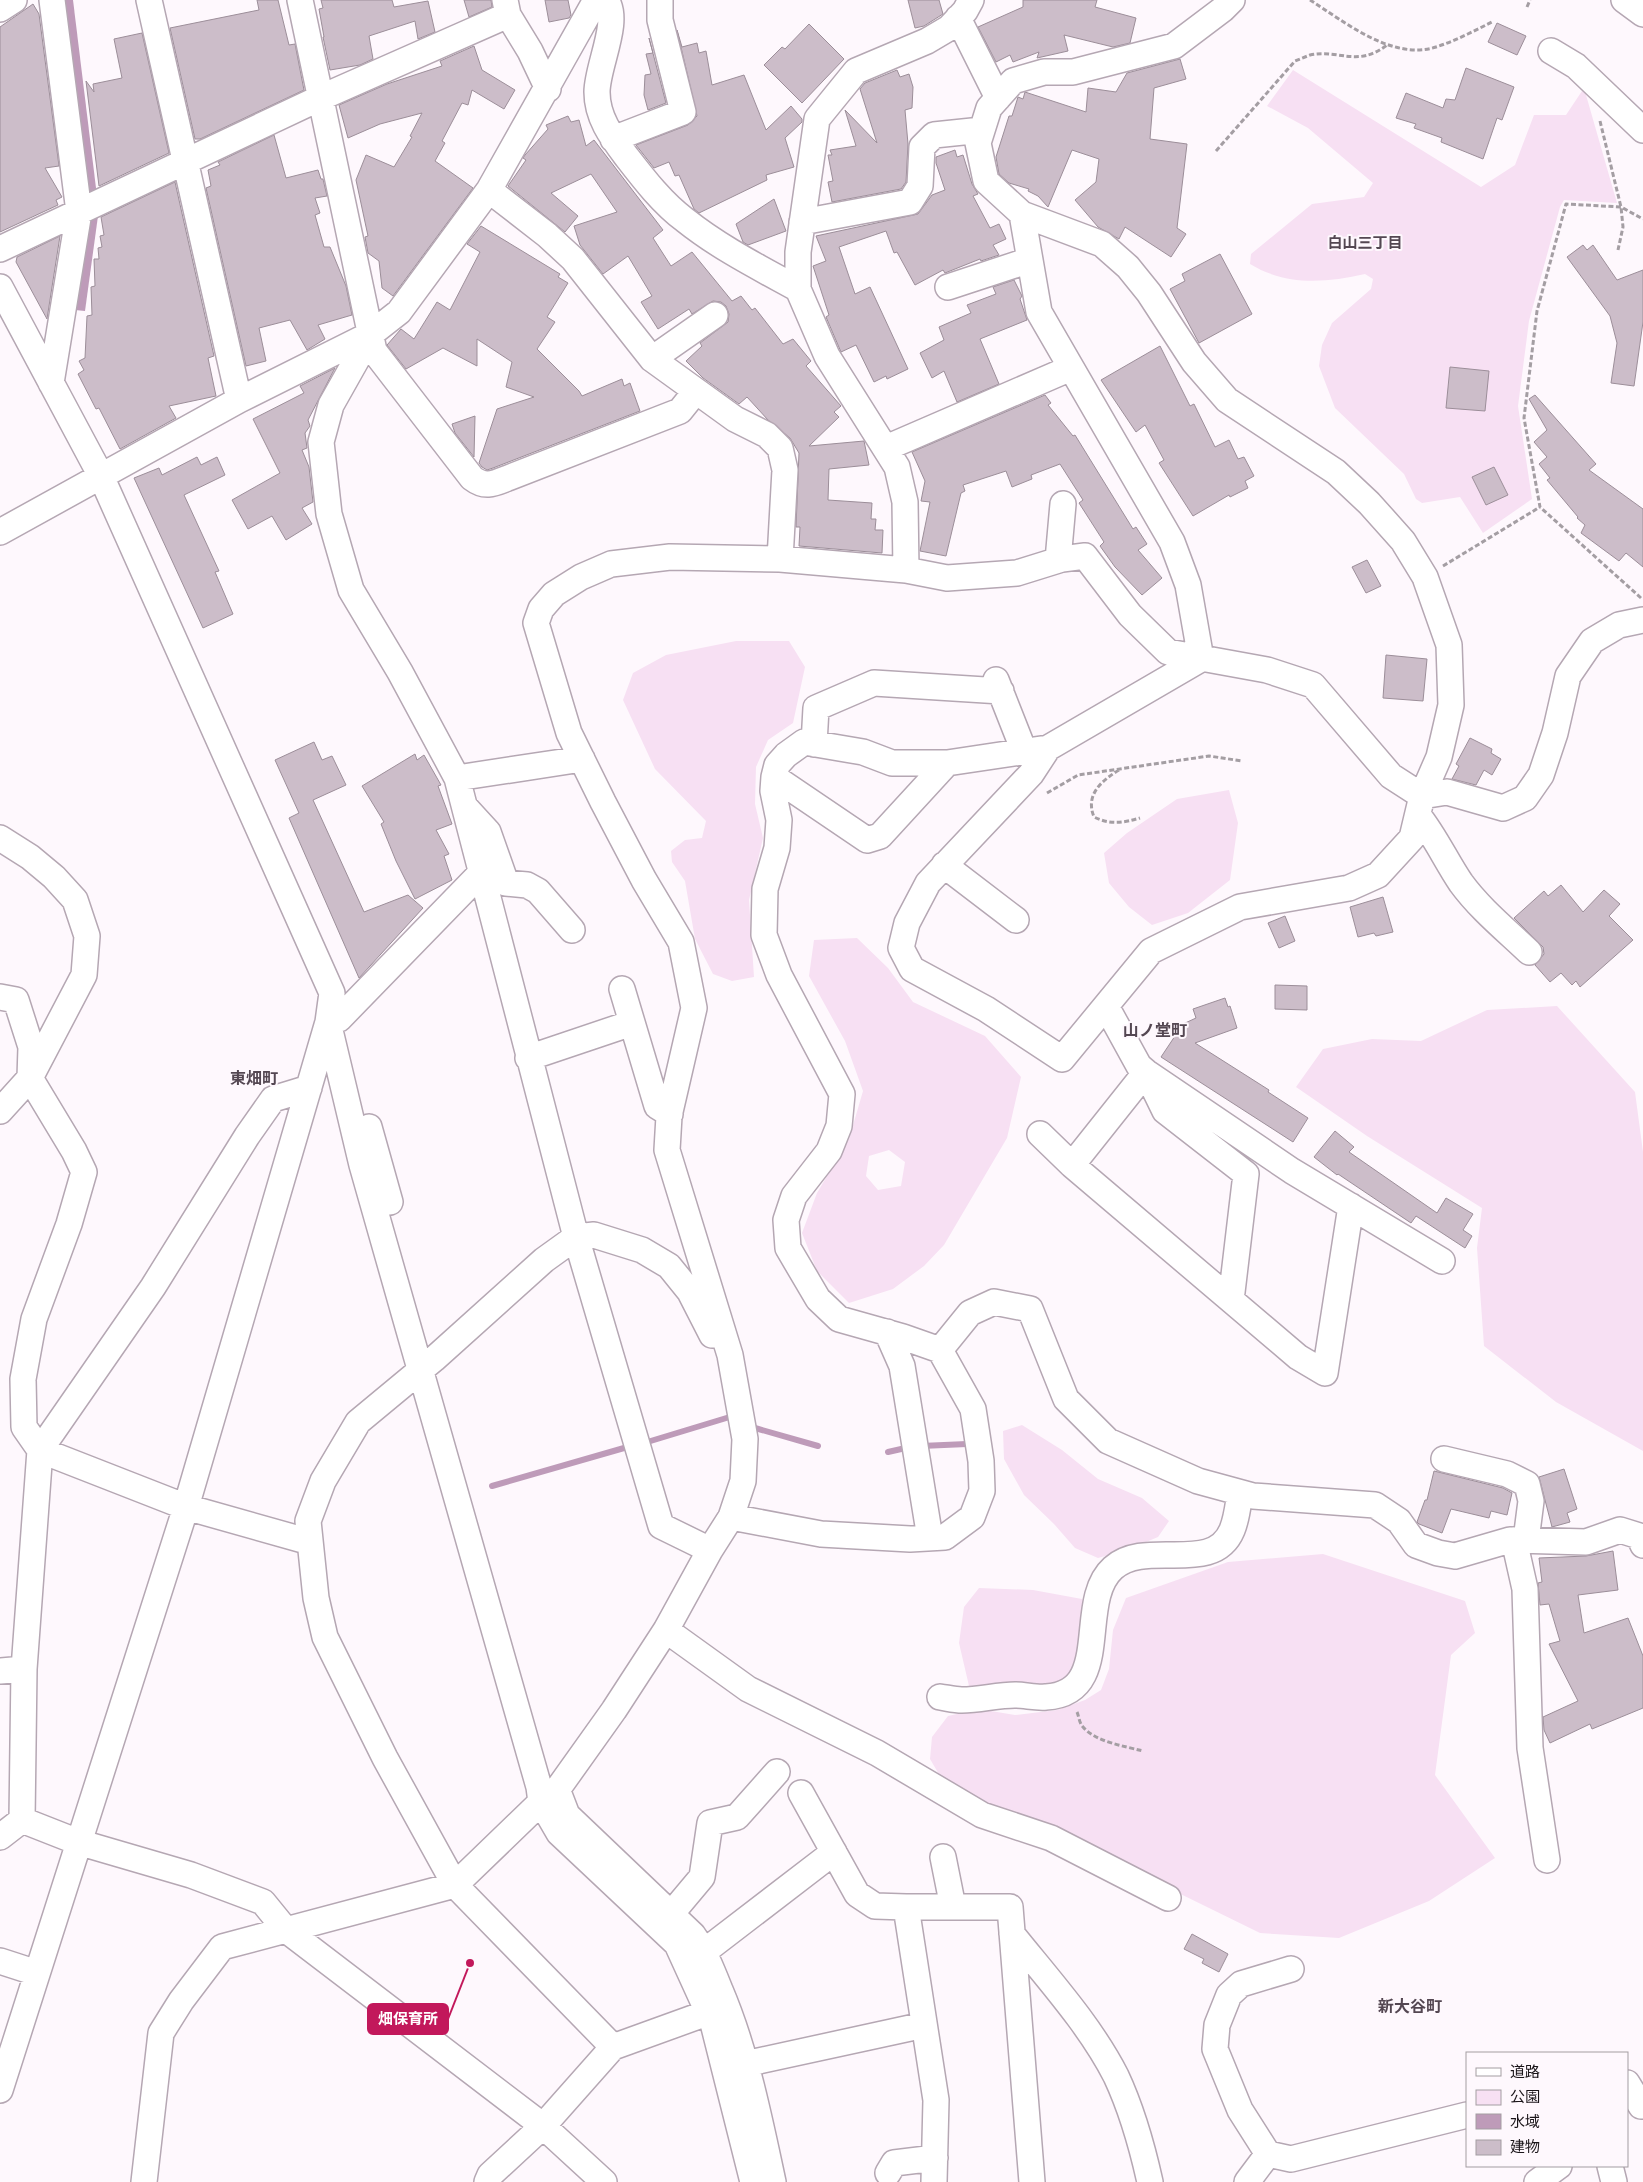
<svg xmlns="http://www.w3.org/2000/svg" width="1643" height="2182" font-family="Commissioner,'Noto Sans JP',sans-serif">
  <rect width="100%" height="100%" fill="#fef8fd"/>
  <path fill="#f7e0f3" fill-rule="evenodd" d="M1293 70 1481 187 1515 165 1534 115H1566L1584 88 1617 203 1564 200 1560 207 1529 321 1518 406 1532 499 1483 533 1460 497 1422 503 1416 499 1404 474 1335 408 1319 366 1322 345 1332 323 1371 289 1373 279 1365 274C1325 283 1286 286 1250 264L1251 254 1312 204 1364 197 1373 183 1308 128 1267 106Z
    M736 641H789L805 667 793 723 768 740 756 767 755 804 763 838 749 900 754 977 732 981 713 974 695 939 685 881 672 862 671 851 685 840 702 838 706 821 655 769 623 700 633 673 666 655Z
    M1229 790 1238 823 1230 880 1188 913 1152 925 1129 907 1109 883 1104 853 1127 833 1177 799Z
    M857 938 888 968 913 1002 985 1036 1021 1077 1007 1138 944 1245 924 1266 893 1289 849 1303 817 1271 802 1233 817 1193 849 1139 863 1091 845 1041 809 976 814 940ZM889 1150 905 1162 901 1186 878 1190 866 1176 869 1156Z
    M1557 1006 1635 1092 1643 1152V1451L1556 1402 1484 1346 1477 1248 1482 1208 1367 1136 1296 1087 1323 1049 1372 1039 1421 1041 1487 1010Z
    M1022 1425 1062 1450 1098 1479 1142 1498 1169 1521 1158 1537 1127 1550 1098 1558 1075 1548 1054 1524 1024 1495 1004 1459 1003 1431Z
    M1323 1554 1465 1601 1475 1633 1451 1655 1435 1775 1495 1858 1429 1901 1339 1938 1260 1933 1048 1829 984 1808 940 1776 930 1759 932 1737 948 1716 979 1709 1015 1715 1057 1710 1085 1700 1101 1690 1109 1669 1113 1630 1126 1598 1228 1562Z
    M979 1588 1033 1590 1082 1599C1084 1603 1087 1609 1088 1613 1091 1638 1080 1672 1057 1684 1047 1689 983 1688 969 1686L959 1643 964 1607Z"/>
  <path fill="#be9bb9" d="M62 0H73L96 188 98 216 85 311 75 310Z"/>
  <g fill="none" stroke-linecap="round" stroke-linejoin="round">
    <path stroke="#be9bb9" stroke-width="6" d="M755 1428 818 1446
      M644 1443 733 1416
      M921 1446 967 1444
      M888 1452 910 1447
      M492 1486 631 1446"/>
  </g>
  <path fill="#ccbdc9" stroke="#9c8e99" d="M257 0H278L289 45 295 44 304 90 200 139H195L170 28 259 10Z
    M321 0H392L394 7 428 1 435 32 418 39 415 21 369 36 373 59 360 65 330 70 323 37H324L319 9 323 8Z
    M464 0H491L492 7 469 17Z
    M545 0H568L571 15 569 18 549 22Z
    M908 0H939L943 14 924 26 915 28Z
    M1023 0H1097L1095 7 1136 18 1130 43 1113 47 1064 35 1068 51 1037 58 1039 52 1013 62 1010 55 996 62 978 27 1023 7Z
    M33 4 39 14 59 166 45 168 62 197 56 200 58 205 0 232V27Z
    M1497 23 1526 36 1517 55 1488 42Z
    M809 24 844 59 802 103 764 65 782 47 785 49Z
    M677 30 682 47 697 43 699 53 706 51 712 85 744 75 766 130 791 106 802 119V122L785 138 794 167 766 175 767 180 699 213 694 209 679 175 675 176 669 162 654 168 636 145 688 125 697 116Z
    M142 33 169 153 99 186 86 81 94 92 93 84 122 78 114 39Z
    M649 38 666 103 648 110 644 95 645 75 651 74 646 54 653 53Z
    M474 46 482 70 515 90 504 109 472 90 468 105 462 103 442 141 445 143 435 161 473 188 393 296 382 288 379 261 368 253 365 237 368 236 356 180 366 155 394 167 412 137 410 136 422 113 380 124 348 138 339 105 387 84 442 66 440 61Z
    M1180 59 1186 79 1154 88 1150 139 1187 144 1177 228 1186 234 1171 257 1125 227 1119 239 1098 227 1075 200 1096 182 1099 159 1072 150 1048 207 1038 196 1028 191 1029 189 1009 183 999 174 996 157 1009 116H1012L1018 97 1023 99 1025 92 1086 112 1088 88 1116 92 1127 73Z
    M1466 68 1514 87 1502 120 1497 118 1483 159 1441 142 1442 138 1414 128 1416 124 1396 118 1406 93 1443 108 1446 99 1455 100Z
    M897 70 900 77 909 74 913 87 912 108 905 110 908 144 906 182 901 189 832 202 828 182 833 181 828 155H832L830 150 856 146 845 110 877 143 860 89 865 83Z
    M568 116 571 122 579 120 586 146 594 140 663 230 653 238 671 266 692 252 732 301 741 296 752 310 755 308 783 344 793 339 811 361 806 366 841 406 834 412 839 417 809 446 864 441 869 465 829 469 828 500 872 503 871 519H876L875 530H883L882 553 799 546 800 527H796L799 453 790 438 768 420 747 397 739 404 703 378 686 361 702 346 700 343 728 322 729 314 726 306 721 302 713 301 692 314 689 309 658 329 641 302 652 296 628 256 603 274 580 245 574 226 617 212 591 174 551 193 578 216 565 232 508 186 526 160 523 158 525 155 548 129 546 125Z
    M274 135 286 178 318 170 321 179H323L327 196 315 198 320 213 315 215 324 247H330L346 286 352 315 318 325 325 339 307 350 290 320 259 328 266 361 246 366 206 188 211 186 208 170 220 165 218 162Z
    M955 150 957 157 963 155 972 184 978 194 973 196 990 228 999 224 1006 239 993 245 999 255 981 261 980 259 945 273 943 270 915 285 897 252 894 253 886 231 839 247 855 294 870 287 908 369 887 379 886 376 874 382 856 345 841 352 826 317 829 315 813 266 826 261 816 236 918 214 932 195 945 190 936 163V157Z
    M175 182 214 356 208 358 216 396 169 406 176 418 120 449 99 408 96 409 78 374 84 370 79 361 85 358 87 316 92 315 91 287 95 286 94 259H99L98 248 102 247 100 236 104 235 101 217Z
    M774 199 786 231 748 245 743 242 736 224Z
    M481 226 560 274 558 277 568 283 547 317 555 322 537 349 579 391 582 396 622 379 624 386 630 383 640 411 493 468 487 470 482 467 479 463 497 409 534 397 506 387 512 362 477 339V366L443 348 406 369 387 345 401 329 414 339 437 302 450 310 480 252 467 244Z
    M60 236 47 319 16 262 17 257Z
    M1583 245 1587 250 1593 245 1617 280 1643 270V322L1634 386 1611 383 1617 343 1610 316 1567 257Z
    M1220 254 1252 314 1199 343 1170 289 1185 281 1182 274Z
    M1014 280 1022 296 1020 299 1027 320 980 339 999 384 957 402 944 371 932 378 920 353 944 340 939 327 971 313 967 305 996 294 993 287Z
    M1160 346 1190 406 1194 404 1215 447 1229 440 1238 459 1244 457 1254 476 1245 481 1248 488 1230 497 1229 495 1193 516 1159 463 1164 460 1145 425 1136 432 1101 380Z
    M1450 367 1489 371 1485 411 1446 408Z
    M335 368 308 420 310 426 305 433 307 448 302 450 309 467 313 502 302 508 312 524 286 540 272 516 248 529 232 500 280 473 253 419 304 393 300 386Z
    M1045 395 1051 403 1048 405 1073 436 1075 435 1133 529 1136 527 1147 544 1138 550 1162 578 1142 595 1115 567 1100 546 1104 542 1079 503 1083 500 1060 464 1031 475 1032 479 1012 487 1006 471 963 485 965 491 961 493 946 556 920 551 930 502 921 501 925 481 912 452Z
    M1535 395 1596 464 1589 470 1643 509V567L1626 553 1619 561 1581 533 1585 525 1577 518 1578 517 1547 480 1550 478 1539 464 1547 457 1534 442 1547 430 1529 399Z
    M475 416 474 457 455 433 452 424Z
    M197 457 201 465 217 457 225 475 184 495 219 571 215 572 233 614 203 628 134 478 159 468 162 475Z
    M1494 467 1508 495 1486 505 1472 477Z
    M1367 560 1381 586 1366 593 1352 567Z
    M1386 655 1427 659 1423 701 1383 698Z
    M1470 738 1492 749 1491 753 1501 759 1492 775 1484 770 1476 785 1452 779 1459 766 1456 764Z
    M314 742 322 760 332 756 346 785 313 800 364 912 408 895 423 908 359 978 289 818 299 813 275 760Z
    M415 754 417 760 424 755 441 785 438 786 452 824 436 830 449 854 444 856 452 880 415 899 396 861 381 824 384 822 362 786Z
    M1561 885 1583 912 1604 890 1620 904 1609 916 1633 940 1580 987 1576 981 1572 985 1561 973 1550 982 1535 965 1544 954 1543 947 1514 918 1544 891 1548 896Z
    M1383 897 1393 932 1376 936 1374 933 1358 937 1350 907Z
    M1285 916 1295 941 1279 948 1268 923Z
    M1275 985 1307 986V1010L1275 1009Z
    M1225 998 1228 1007 1230 1006 1237 1028 1195 1043 1269 1090 1268 1092 1308 1118 1293 1142 1161 1057 1183 1024 1196 1018 1193 1009Z
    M1335 1131 1354 1147 1349 1152 1437 1213 1446 1198 1473 1214 1463 1230 1472 1236 1465 1248 1416 1216 1411 1223 1338 1174 1337 1175 1314 1157Z
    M1564 1469 1577 1509 1567 1513 1570 1522 1552 1527 1539 1477Z
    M1434 1471 1503 1488 1512 1493 1507 1515 1491 1511 1489 1518 1451 1509 1442 1533 1419 1524 1417 1522 1425 1500H1427Z
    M1613 1551 1618 1590 1578 1595 1584 1633 1628 1618 1643 1656V1708L1592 1729 1590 1724 1550 1743 1544 1730 1543 1717 1578 1701 1549 1644 1560 1641 1549 1604 1540 1605 1538 1583 1542 1582 1539 1558 1586 1556Z
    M1192 1934 1228 1954 1219 1972 1202 1963 1204 1959 1184 1949Z"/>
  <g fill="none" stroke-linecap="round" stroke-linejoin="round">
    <g stroke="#b5a7b3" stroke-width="28">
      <path id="minor" d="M149 0 239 400
        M300 0 374 351 472 478C485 488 493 484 508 478L680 411 696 391
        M505 0 508 15 530 51 548 89
        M606 0C621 21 597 66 597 92 597 117 611 136 626 156 643 178 662 203 685 220 720 248 760 268 798 289
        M1624 0 1643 14
        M0 9 14 0
        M958 18 998 98
        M1551 51 1576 66 1643 130
        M613 139 683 112 660 20V0
        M489 190 547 235 573 259 652 359 735 419 767 435 780 448 785 470 780 559
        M1022 214 1039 312 1172 542 1188 585 1201 659
        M802 222 910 202 920 186 922 147 934 135 982 130
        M0 249 320 98 508 15
        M0 287 101 476 332 993 328 1022 186 1507 0 2090
        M948 287 1030 260
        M371 334 331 405 321 442 329 514 351 590 400 672 457 778 576 1237 661 1526 710 1550
        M652 359 715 315
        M51 383 79 212 52 0
        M886 448 1071 368
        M0 532 239 400 371 334 399 312 489 190 596 0
        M1058 560 1063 504
        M906 570 905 502 897 467 827 356 798 289V252L817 119 856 71 927 41 949 28 965 11 971 0
        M996 680 1024 751
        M814 744 816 708 874 683 1001 691
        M1048 748 1031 774 928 883 907 923 901 948 912 969 986 1009 1062 1059 1151 951 1240 907 1349 888 1378 875 1412 838 1422 796 1439 757 1451 705 1449 645 1425 577 1403 541 1369 503 1336 472 1227 400 1194 362 1149 293 1128 267 1102 244 1022 214 986 181 978 143 989 108 1013 81 1044 72H1073L1174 46 1223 9 1232 0
        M774 777 867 840 880 836 947 763
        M457 778 582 759
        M466 808 488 832 506 883 527 885 538 891 572 930
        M1418 815C1435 836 1446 861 1461 883 1480 909 1506 930 1529 952
        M0 838 30 857 54 877 75 900 87 936 84 975 30 1078 0 1111
        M944 865 1016 920
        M480 874 339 1019 328 1022 362 1165 539 1787 541 1802 559 1833 677 1944 713 2023 753 2182
        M622 989 657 1106 670 1114
        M0 997 16 1000 31 1047 30 1078 74 1151 84 1172 69 1224 34 1319 23 1379 24 1427 40 1450 186 1507 310 1542
        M1106 1006 1139 1066 1146 1072 1292 1171 1442 1261
        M528 1058 632 1023
        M369 1127 390 1202
        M1040 1134 1072 1165 1298 1357 1325 1373 1351 1206
        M1072 1165 1146 1072 1165 1111 1246 1174 1232 1292
        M887 1332 902 1366 930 1538
        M940 1350 970 1313 994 1302 1030 1309 1066 1399 1108 1441 1198 1481 1253 1496 1375 1505 1399 1521 1416 1545 1438 1553 1455 1556 1510 1540 1586 1542 1620 1530 1639 1536 1643 1545
        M1444 1459 1507 1474 1527 1484 1531 1501 1526 1540
        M731 1517 821 1534 910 1539 945 1537 972 1517 982 1491 981 1461 973 1409 940 1350 903 1337 839 1319 818 1299 788 1248 786 1220 794 1196 829 1151 839 1126 842 1094 779 975 764 935 765 889 777 848 779 820 773 791 774 777 777 765 786 755 804 742 863 752 892 763H947L1048 748 1201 659
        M1514 1540 1525 1589 1530 1748 1547 1860
        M666 1630 748 1689 877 1753 982 1815 1051 1838 1168 1898
        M0 1671 24 1669
        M940 1697C947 1698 955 1700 962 1700 980 1700 997 1695 1015 1695 1025 1695 1036 1698 1046 1697 1115 1693 1075 1602 1113 1568 1146 1538 1213 1576 1232 1530 1237 1518 1238 1505 1240 1493
        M557 1789 567 1815 693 1935C705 1952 712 1970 720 1990 746 2051 759 2117 773 2182
        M801 1793 857 1894 875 1906 906 1907
        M22 1820 24 1669 40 1450 153 1287 247 1136 273 1099 309 1088
        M22 1820 78 1842 191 1875 263 1902 285 1929 543 2126 604 2182
        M0 1837 22 1820
        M943 1857 953 1907
        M671 1914 702 1877 710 1823 737 1817 777 1772
        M1012 1934C1048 1979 1090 2025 1116 2076 1132 2110 1142 2146 1150 2182
        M705 1951 834 1852
        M0 1961 37 1973
        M1291 1969 1241 1984 1229 1995 1217 2025 1215 2049 1240 2110 1268 2154 1291 2159 1467 2115
        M613 2047 455 1885 385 1758 325 1637 316 1598 308 1521 323 1481 358 1422 434 1359 544 1260 576 1237 594 1235 642 1250 669 1266 690 1292 712 1335
        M745 2064 924 2025
        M1627 2083 1641 2106
        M1610 2166 1614 2182
        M888 2173 894 2163 935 2158
        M144 2182 161 2033 181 2001 222 1947 455 1885 541 1802 557 1790 614 1710 666 1630 710 1550 731 1517 743 1481 745 1439 730 1355 667 1150 669 1116 694 1008 681 942 644 880 603 802 569 733 536 623 541 609 554 594 581 577 611 564 670 557 780 559 906 570 947 578 1017 573 1062 559 1085 556 1130 615 1168 652 1267 670 1313 685 1391 776 1422 796 1447 792 1503 808 1525 798 1541 775 1555 733 1568 676 1592 641 1619 625 1643 620
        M487 2182 490 2175 543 2126 613 2047 707 2013
        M934 2182 936 2100 906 1907H1010L1032 2182
        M1247 2182 1268 2154
        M1537 2182 1559 2166"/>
    </g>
    <path stroke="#a49ea3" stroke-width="3" stroke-dasharray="5 2.5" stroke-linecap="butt" d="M1310 0C1345 22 1392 61 1436 47 1455 41 1474 31 1492 22
      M1527 7 1530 0
      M1600 121 1621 207 1623 227 1618 250
      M1216 151 1295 61C1300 59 1305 57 1310 55 1340 49 1357 68 1387 45
      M1443 566 1540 507
      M1641 598 1540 507 1524 418 1537 311 1566 204 1621 207 1643 219
      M1119 770C1101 781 1085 795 1094 817 1110 825 1123 823 1140 818
      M1047 793 1078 775 1209 756 1242 761
      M1077 1712C1079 1716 1079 1723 1083 1727 1096 1742 1124 1746 1143 1751"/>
    <use href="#minor" stroke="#fff" stroke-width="25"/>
  </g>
  <g text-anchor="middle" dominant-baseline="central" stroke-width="4" stroke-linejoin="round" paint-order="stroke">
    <g font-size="15" font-weight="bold" fill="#544752" stroke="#fef8fd">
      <text x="1365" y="242">白山三丁目</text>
    </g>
    <g font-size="16" font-weight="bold" fill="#544752" stroke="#fef8fd">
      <text x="1155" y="1029">山ノ堂町</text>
      <text x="254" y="1077">東畑町</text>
      <text x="1410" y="2005">新大谷町</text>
    </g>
  </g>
  <path fill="none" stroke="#c2185b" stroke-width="2" d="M470 1963L448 2019"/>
  <circle fill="#c2185b" stroke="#fef8fd" stroke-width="2" cx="470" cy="1963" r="5"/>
  <rect fill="#c2185b" stroke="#c2185b" stroke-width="2" x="368" y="2004" width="80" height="30" rx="5"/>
  <g font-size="15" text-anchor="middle" font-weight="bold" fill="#fff">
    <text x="408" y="2024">畑保育所</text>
  </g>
  <rect x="1466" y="2052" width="162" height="115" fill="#fef8fd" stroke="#a39da2"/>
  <rect x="1476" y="2068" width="25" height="8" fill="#ffffff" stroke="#a39da2"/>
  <text x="1510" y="2077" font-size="15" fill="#1a1519">道路</text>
  <rect x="1476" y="2090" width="25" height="15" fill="#f7e0f3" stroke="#a39da2"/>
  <text x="1510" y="2102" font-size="15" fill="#1a1519">公園</text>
  <rect x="1476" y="2114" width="25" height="15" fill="#be9bb9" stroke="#a39da2"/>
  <text x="1510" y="2127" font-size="15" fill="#1a1519">水域</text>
  <rect x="1476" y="2140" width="25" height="15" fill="#ccbdc9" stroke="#a39da2"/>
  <text x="1510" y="2152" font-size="15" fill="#1a1519">建物</text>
</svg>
